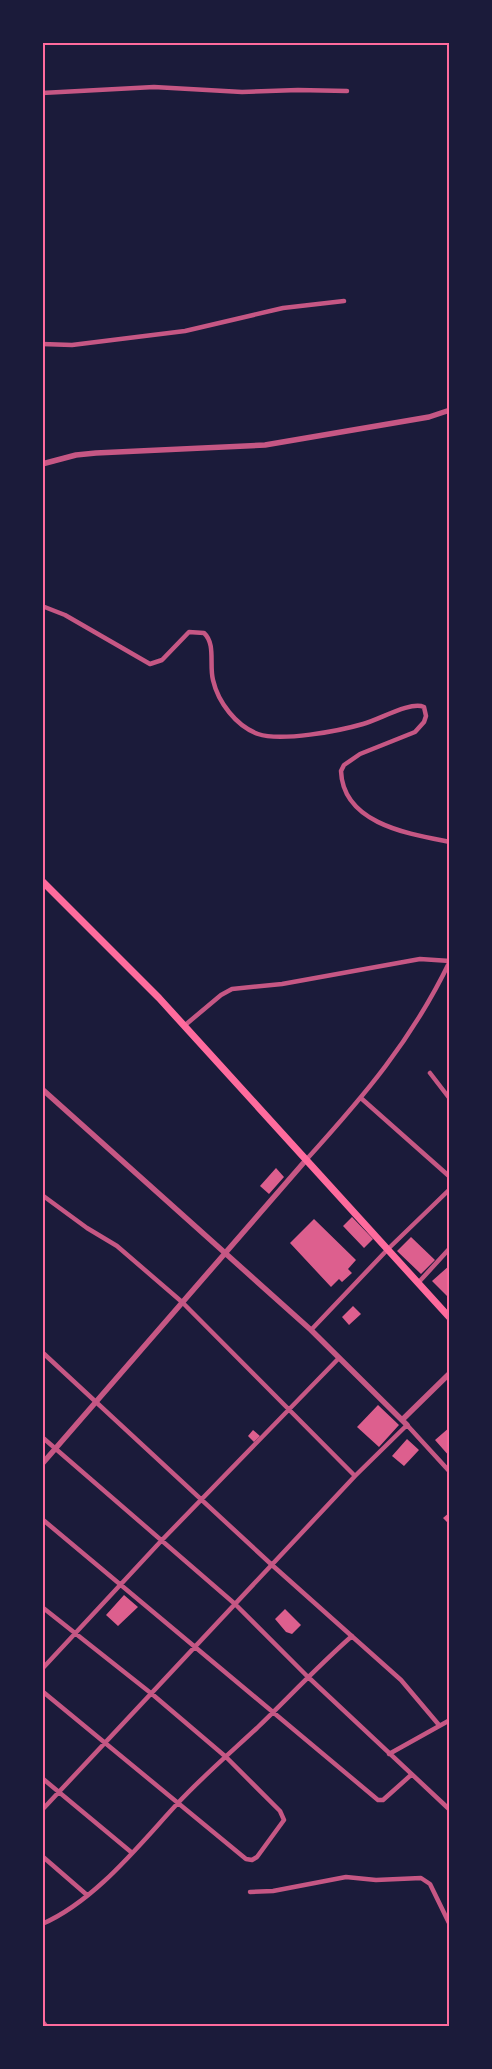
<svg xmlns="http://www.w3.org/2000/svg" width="492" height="2069" font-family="'Roboto Condensed',sans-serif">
  <rect width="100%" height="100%" fill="#1b1b3a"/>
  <path fill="#dd5f8e" d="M276 1168 284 1177 269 1194 260 1186Z
    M352 1217 373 1239 364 1248 343 1226Z
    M314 1219 356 1260 348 1269 352 1273 342 1282 339 1279 331 1287 290 1243Z
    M411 1237 435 1260 421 1274 397 1251Z
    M450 1265V1299L432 1281Z
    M353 1306 361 1314 349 1325 342 1317Z
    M378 1405 399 1425 379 1447 357 1427Z
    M450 1427V1457L435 1440Z
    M253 1430 260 1436 254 1442 248 1436Z
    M407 1439 419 1450 404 1466 392 1456Z
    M450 1512V1525L443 1518Z
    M124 1595 138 1607 118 1626 106 1615Z
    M285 1609 301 1625 292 1634 286 1632 275 1619Z"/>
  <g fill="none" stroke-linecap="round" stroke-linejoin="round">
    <path stroke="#c65784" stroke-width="4.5" d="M42 93 154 87 242 92 298 90 347 91
      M42 344 72 345 185 331 283 308 344 301
      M42 606 65 615 150 664 162 660 189 632 204 633C216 644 209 665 213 680 218 702 236 726 258 734 281 742 339 731 363 724 379 720 410 701 424 707L426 716 424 722 415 732 360 754 344 765 341 771C343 824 409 834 450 842
      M184 1026 221 995 232 989 282 984 420 959 450 961
      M430 1073 450 1099
      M362 1099 450 1177
      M306 1160C364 1096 412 1040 450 961
      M42 1195 87 1228 117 1246 182 1302 355 1476
      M418 1283 450 1248
      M311 1330 388 1249 450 1189
      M42 1352 272 1565 401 1680 439 1725
      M42 1437 235 1604 307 1676 450 1810
      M42 1519 378 1800H383L411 1775
      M42 1607 152 1694 226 1757 280 1811 284 1820 257 1857 252 1860 246 1859 42 1691
      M42 1669 162 1540 338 1359
      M389 1754 450 1720
      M42 1778 131 1852
      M42 1810 355 1476 407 1425 450 1472
      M42 1856 87 1895
      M250 1892 273 1891 346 1877 376 1880 421 1878 430 1884 450 1925
      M42 1924C95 1901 139 1845 177 1804 202 1777 230 1753 257 1728 289 1697 319 1665 352 1636
      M42 2021 46 2026"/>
    <path stroke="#c65784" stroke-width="5.5" d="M42 464 76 455 96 453 265 445 429 417 450 410
      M42 1089 311 1330 407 1425
      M402 1420 450 1373
      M42 1464 306 1160"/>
    <path stroke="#ff6b9d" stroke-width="7" d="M42 881 159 998 450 1318"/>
  </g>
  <rect width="492" height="2069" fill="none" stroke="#1b1b3a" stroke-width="88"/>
  <rect x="44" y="44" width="404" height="1981" fill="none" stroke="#ff6b9d" stroke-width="2"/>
</svg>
